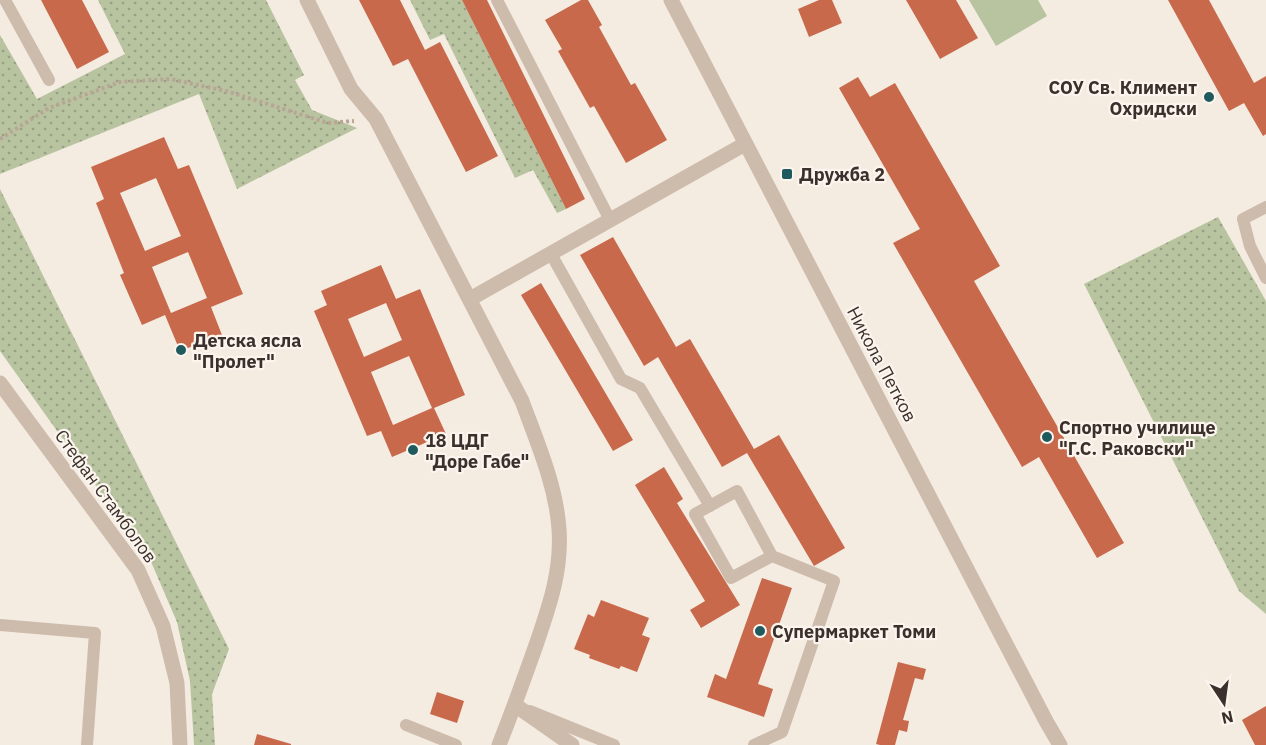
<svg xmlns="http://www.w3.org/2000/svg" width="1266" height="745" font-family="'IBM Plex Sans',sans-serif">
  <defs>
    <pattern id="grass-dots" width="8" height="8" patternUnits="userSpaceOnUse" patternTransform="scale(1.5)"><rect width="8" height="8" fill="#b8c4a0"/><path d="M2 2h.1M6 6h.1" fill="none" stroke="#97a083" stroke-width="1.8" stroke-linecap="round"/></pattern>
  </defs>
  <rect width="100%" height="100%" fill="#f4ebe1"/>
  <path fill="url(#grass-dots)" d="M98 0H266L304 75 295 80 312 110 357 128 237 189 199 94 0 174V35L37 99 125 54Z
    M410 0H462L566 209 557 213 533 170 515 178 444 34 430 40Z
    M0 189 229 649 212 694 215 745H194L190 681 177 622 152 564 0 351Z
    M1218 217 1266 301V614L1239 591 1084 284Z"/>
  <path fill="#b8c4a0" d="M969 0H1038L1047 16 996 46Z"/>
  <path fill="#c8694b" fill-rule="evenodd" d="M41 0H82L109 52 77 69Z
    M359 0H400L425 50 440 42 498 156 466 172 408 59 393 66Z
    M462 0H487L585 199 566 209Z
    M581 0H588L602 25 599 27 631 85 635 83 667 140 626 163 594 106 590 108 558 51 562 49 545 20Z
    M819 0H832L842 23 809 37 798 9Z
    M906 0H956L978 38 940 59Z
    M1168 0H1209L1254 83 1266 76V134L1263 136 1244 103 1229 111Z
    M858 77 870 97 895 83 1000 266 974 281 1124 543 1097 558 1039 457 1022 467 893 243 920 229 839 88Z
    M164 137 178 169 189 165 243 294 211 307 222 335 180 351 165 315 142 325 120 275 124 273 96 203 104 199 91 167ZM156 178 181 236 145 251 120 193ZM188 252 207 298 171 313 152 267Z
    M613 237 676 347 690 339 754 449 779 435 845 548 814 566 747 453 722 467 658 357 644 366 580 255Z
    M381 265 396 299 420 289 465 395 434 408 446 434 392 457 381 431 367 436 314 311 327 305 321 291ZM386 303 402 340 364 357 348 319ZM409 356 432 408 393 425 371 372Z
    M541 283 633 440 613 451 521 295Z
    M664 467 683 499 677 503 740 605 701 628 690 610 705 601 635 485Z
    M762 578 792 588 758 684 773 689 764 717 707 697 715 674 726 679Z
    M601 600 649 618 642 635 650 638 637 672 621 666 619 669 589 658 590 655 574 649 588 614 594 617Z
    M898 662 926 669 923 680 915 678 903 720 909 721 907 732 899 730 895 745H880L876 744Z
    M437 692 464 701 457 723 430 714Z
    M1266 706V745H1255L1242 720Z
    M257 734 291 744V745H254Z"/>
  <g fill="none" stroke-linecap="round" stroke-linejoin="round">
    <path stroke="#b9a596" stroke-width="4" stroke-dasharray="3 3" stroke-linecap="butt" d="M0 139 49 108 120 82 170 79 226 91 328 123 354 121"/>
    <path stroke="#cdbbac" stroke-width="12" d="M5 0 49 80
      M497 0 610 220
      M1266 207 1243 219 1250 246 1266 278
      M551 254 621 379 640 388 710 506
      M0 625 95 633 87 745
      M530 711 614 745
      M406 725 456 745
      M754 745 782 732 834 581 772 556 731 578 695 514 737 491 772 556"/>
    <path stroke="#cdbbac" stroke-width="15" d="M307 0 351 89 376 119 522 401C537 442 556 485 559 529 562 571 549 607 536 645 524 679 512 712 499 745
      M470 299 745 144
      M0 383 138 570 163 626 177 683 180 745
      M515 705 572 745"/>
    <path stroke="#cdbbac" stroke-width="15" d="M671 0 1046 721 1060 745"/>
  </g>
  <g fill="#1f5a5e" stroke="#fbf5ee" stroke-width="2">
    <circle cx="1209" cy="97" r="6"/>
    <rect x="781" y="168" width="12" height="12" rx="3"/>
    <circle cx="181" cy="350" r="6"/>
    <circle cx="1047" cy="437" r="6"/>
    <circle cx="413" cy="450" r="6"/>
    <circle cx="760" cy="631" r="6"/>
  </g>
  <g text-anchor="middle" dominant-baseline="central" stroke-width="4.5" stroke-linejoin="round" paint-order="stroke">
    <g font-size="18" font-weight="bold" fill="#3b302b" stroke="#fbf5ee" text-anchor="start">
      <text x="1197" y="87" text-anchor="end">СОУ Св. Климент<tspan x="1197" dy="21">Охридски</tspan></text>
      <text x="799" y="174">Дружба 2</text>
      <text x="193" y="340">Детска ясла<tspan x="193" dy="21">"Пролет"</tspan></text>
      <text x="1059" y="427">Спортно училище<tspan x="1059" dy="21">"Г.С. Раковски"</tspan></text>
      <text x="425" y="440">18 ЦДГ<tspan x="425" dy="21">"Доре Габе"</tspan></text>
      <text x="772" y="631">Супермаркет Томи</text>
    </g>
    <g font-size="18" fill="#3b302b" stroke="#fbf5ee">
      <text transform="translate(882 364) rotate(62)">Никола Петков</text>
      <text transform="translate(106 496) rotate(54)">Стефан Стамболов</text>
    </g>
  </g>
  <g transform="translate(1224 703) rotate(167)" stroke="#fbf5ee" stroke-width="4.5" paint-order="stroke">
  <path d="M0-4.5L10 22L0 15L-10 22Z" fill="#3b302b"/>
  <text y="-9" font-size="16" font-weight="bold" text-anchor="middle" fill="#3b302b">N</text>
  </g>
</svg>
